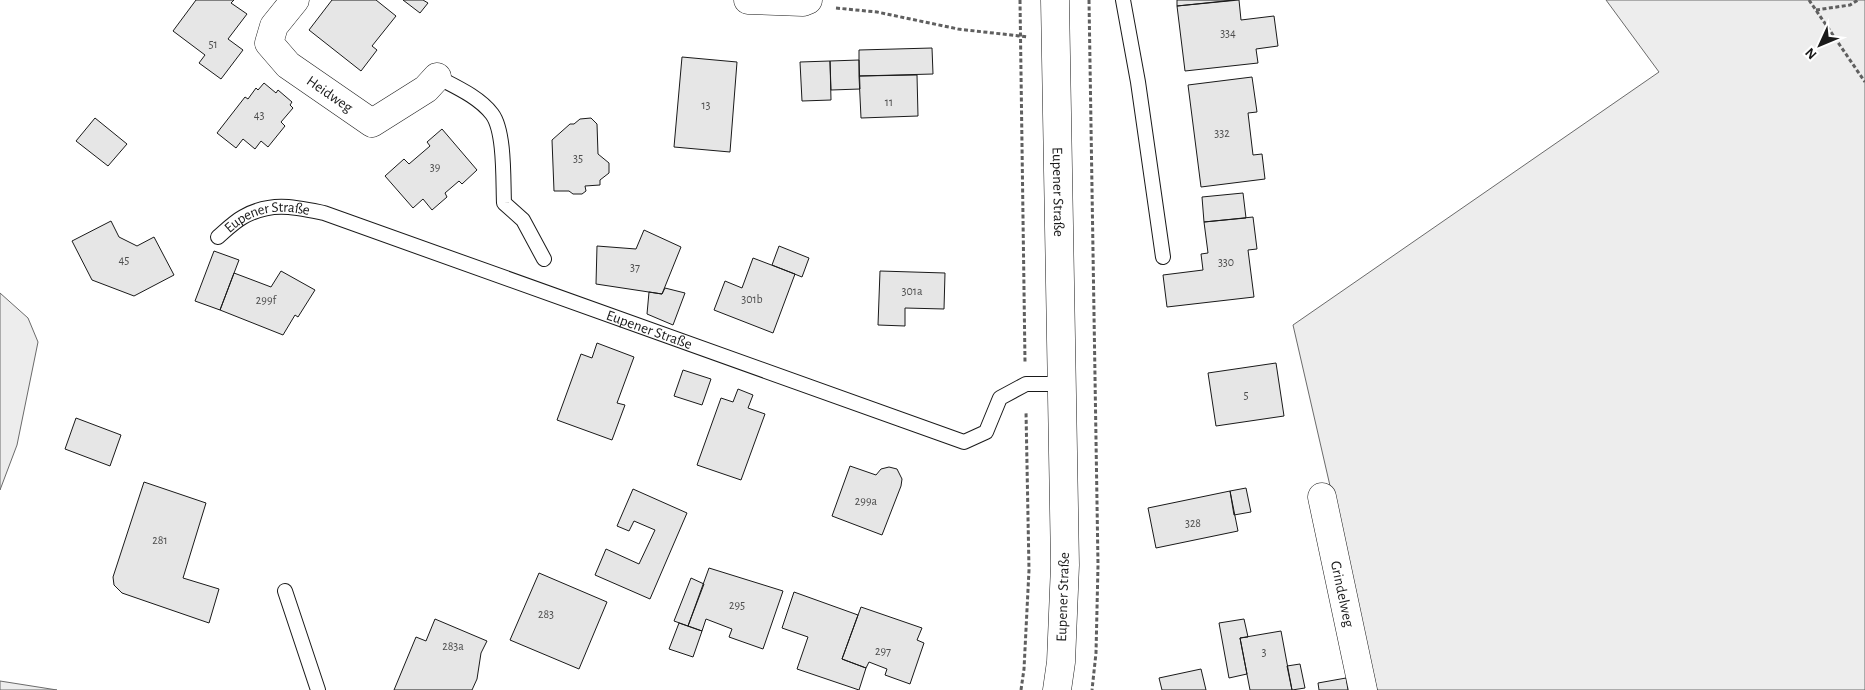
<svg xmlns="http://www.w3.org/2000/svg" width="1865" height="690" font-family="'Alegreya Sans',sans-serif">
  <rect width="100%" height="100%" fill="#fff"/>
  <path fill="#ededed" stroke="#6a6a6a" d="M1606 0H1865V690H1377L1293 325 1659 72Z
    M0 293 28 318 38 342 17 445 0 490Z
    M0 681 57 690H0Z"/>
  <path fill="#e6e6e6" stroke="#1a1a1a" d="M196 0H234L231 3 247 14 228 39 243 50 221 79 199 63 205 55 173 31Z
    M332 0H376L396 16 372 46 377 50 361 71 309 30Z
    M403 0H423L428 3 420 13Z
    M1177 0H1234L1177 6Z
    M1239 0 1241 20 1274 16 1278 46 1256 49 1258 63 1185 71 1177 6Z
    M932 48 933 74 859 76V50Z
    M682 57 737 62 730 152 674 147Z
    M859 60 860 89 831 90 830 61Z
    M830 61 831 100 802 101 800 62Z
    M917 75 918 116 861 118 859 76Z
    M1252 77 1257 112 1248 113 1253 155 1262 154 1265 179 1201 187 1188 85Z
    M264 83 276 93 278 90 292 102 290 105 293 108 281 122 285 126 268 147 261 141 255 149 243 139 236 148 217 133 245 97 248 99 256 88 258 90Z
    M95 118 127 144 108 166 76 141Z
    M591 118 597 124 598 154 609 163V173L600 180V185L585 186 586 191 582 194H573L569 191H554L552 140 570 124H574L580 119Z
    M442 129 477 170 462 184 459 181 445 193 447 197 432 210 423 199 413 208 385 176 404 159 409 164 430 146 427 142Z
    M1243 193 1246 218 1204 222 1202 197Z
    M1253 217 1257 249 1248 250 1254 297 1167 307 1163 275 1203 270 1201 254 1208 253 1204 222Z
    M111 221 119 237 137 246 154 237 174 275 134 296 92 280 72 241Z
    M644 230 681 247 662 294 596 284 597 246 636 249Z
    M779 246 809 258 802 277 772 265Z
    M214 251 239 260 220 310 195 301Z
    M753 258 795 274 773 333 714 310 725 281 742 288Z
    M281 271 315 290 298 317 295 315 283 335 220 310 234 273 271 287Z
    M880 271 945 273 944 309 905 308V326L878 325Z
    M665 288 685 293 673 325 647 314 649 292 662 294Z
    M597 343 634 357 617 403 625 405 612 440 557 420 581 354 592 358Z
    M1276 363 1284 416 1216 426 1208 373Z
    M683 370 711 379 702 405 674 396Z
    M738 389 753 395 748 408 765 414 741 480 697 465 721 398 733 402Z
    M76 418 121 435 110 466 65 449Z
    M850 466 876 475 881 469 889 467 897 469 902 479 901 486 882 535 832 516Z
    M144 482 206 503 183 578 219 589 209 623 122 593 114 585 113 577Z
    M1246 488 1251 512 1234 515 1230 491Z
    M633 489 687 513 650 599 595 575 606 549 639 564 655 530 634 521 629 531 617 526Z
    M1230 491 1238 531 1156 548 1148 508Z
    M709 568 783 591 763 649 729 637 732 629 706 619 702 631 688 626Z
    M539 573 607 602 579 669 510 640Z
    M691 578 704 584 688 626 674 621Z
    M794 592 858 615 842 659 866 668 859 690 797 669 808 637 782 628Z
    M861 607 922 628 917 640 924 643 910 684 885 675 887 669 869 662 866 668 842 659Z
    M435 619 487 641 481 653 477 679 472 690H394L416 637 426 641Z
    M1244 619 1248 637 1240 638 1247 674 1229 678 1219 623Z
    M679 623 702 631 693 657 669 649Z
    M1281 631 1292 690H1250L1240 638Z
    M1300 664 1305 688 1292 690 1287 666Z
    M1201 669 1206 690H1162L1159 678Z
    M1346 678 1348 690H1319L1318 683Z"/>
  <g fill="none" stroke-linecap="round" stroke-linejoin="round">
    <g stroke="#1a1a1a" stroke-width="16">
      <g id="lane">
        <path d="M1123 0 1138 82 1163 257"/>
        <path d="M437 77C456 87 479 97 492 114 505 131 503 181 504 203L523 220 544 259"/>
        <path id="s1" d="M218 237C226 230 234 222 243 217 271 201 295 207 324 213L964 442 986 432 1000 398 1026 384H1063"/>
        <path d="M285 591 318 690"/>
      </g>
    </g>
    <g stroke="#1a1a1a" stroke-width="29">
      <g id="street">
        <path id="s2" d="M295 0 274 26 269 43 288 65 372 123 426 89 437 77"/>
        <path d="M748 0 803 2 808 0"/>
        <path id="s3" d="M1322 497 1363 690"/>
      </g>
    </g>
    <g stroke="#1a1a1a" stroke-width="29">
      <g id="primary">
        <path id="s4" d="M1055 0 1065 565 1061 662 1057 690"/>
      </g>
    </g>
    <path stroke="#5f5f5f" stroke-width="3" stroke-dasharray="4 2.5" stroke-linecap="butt" d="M1020 0 1025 362
      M1089 0 1098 565 1096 653 1092 690
      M1809 0 1865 82
      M836 8 877 12 958 29 1028 37
      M1816 10 1850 5 1858 0
      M1021 690 1024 669 1029 570 1026 411"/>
    <use href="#lane" stroke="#fff" stroke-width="14"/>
    <use href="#street" stroke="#fff" stroke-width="28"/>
    <use href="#primary" stroke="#fff" stroke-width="28"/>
  </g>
  <g text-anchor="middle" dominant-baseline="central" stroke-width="4" stroke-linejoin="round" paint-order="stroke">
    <g font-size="12" fill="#4d4d4d">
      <text x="1228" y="33">334</text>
      <text x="213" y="44">51</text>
      <text x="889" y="102">11</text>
      <text x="706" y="105">13</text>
      <text x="259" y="115">43</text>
      <text x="1222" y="133">332</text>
      <text x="578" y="158">35</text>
      <text x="435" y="167">39</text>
      <text x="124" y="260">45</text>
      <text x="1226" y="262">330</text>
      <text x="635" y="267">37</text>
      <text x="912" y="291">301a</text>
      <text x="752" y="299">301b</text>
      <text x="266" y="300">299f</text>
      <text x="1246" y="395">5</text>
      <text x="866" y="501">299a</text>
      <text x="1193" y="523">328</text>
      <text x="160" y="540">281</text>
      <text x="737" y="605">295</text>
      <text x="546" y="614">283</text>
      <text x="453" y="646">283a</text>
      <text x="883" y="651">297</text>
      <text x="1264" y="652">3</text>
    </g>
    <g font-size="15" fill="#1a1a1a" stroke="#fff">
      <text stroke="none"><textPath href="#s2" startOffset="131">Heidweg</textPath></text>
      <text stroke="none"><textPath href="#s4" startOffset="192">Eupener Straße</textPath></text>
      <text stroke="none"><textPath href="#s1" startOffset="56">Eupener Straße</textPath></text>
      <text stroke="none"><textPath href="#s1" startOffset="461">Eupener Straße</textPath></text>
      <text stroke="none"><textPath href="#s3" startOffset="99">Grindelweg</textPath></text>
      <text transform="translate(1063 597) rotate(-88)">Eupener Straße</text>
    </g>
  </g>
  <g transform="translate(1820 45) rotate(226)" stroke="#ffffff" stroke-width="4" paint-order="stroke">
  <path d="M0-4L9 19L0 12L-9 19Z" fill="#1a1a1a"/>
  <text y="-8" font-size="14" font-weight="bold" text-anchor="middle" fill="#1a1a1a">N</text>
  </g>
</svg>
